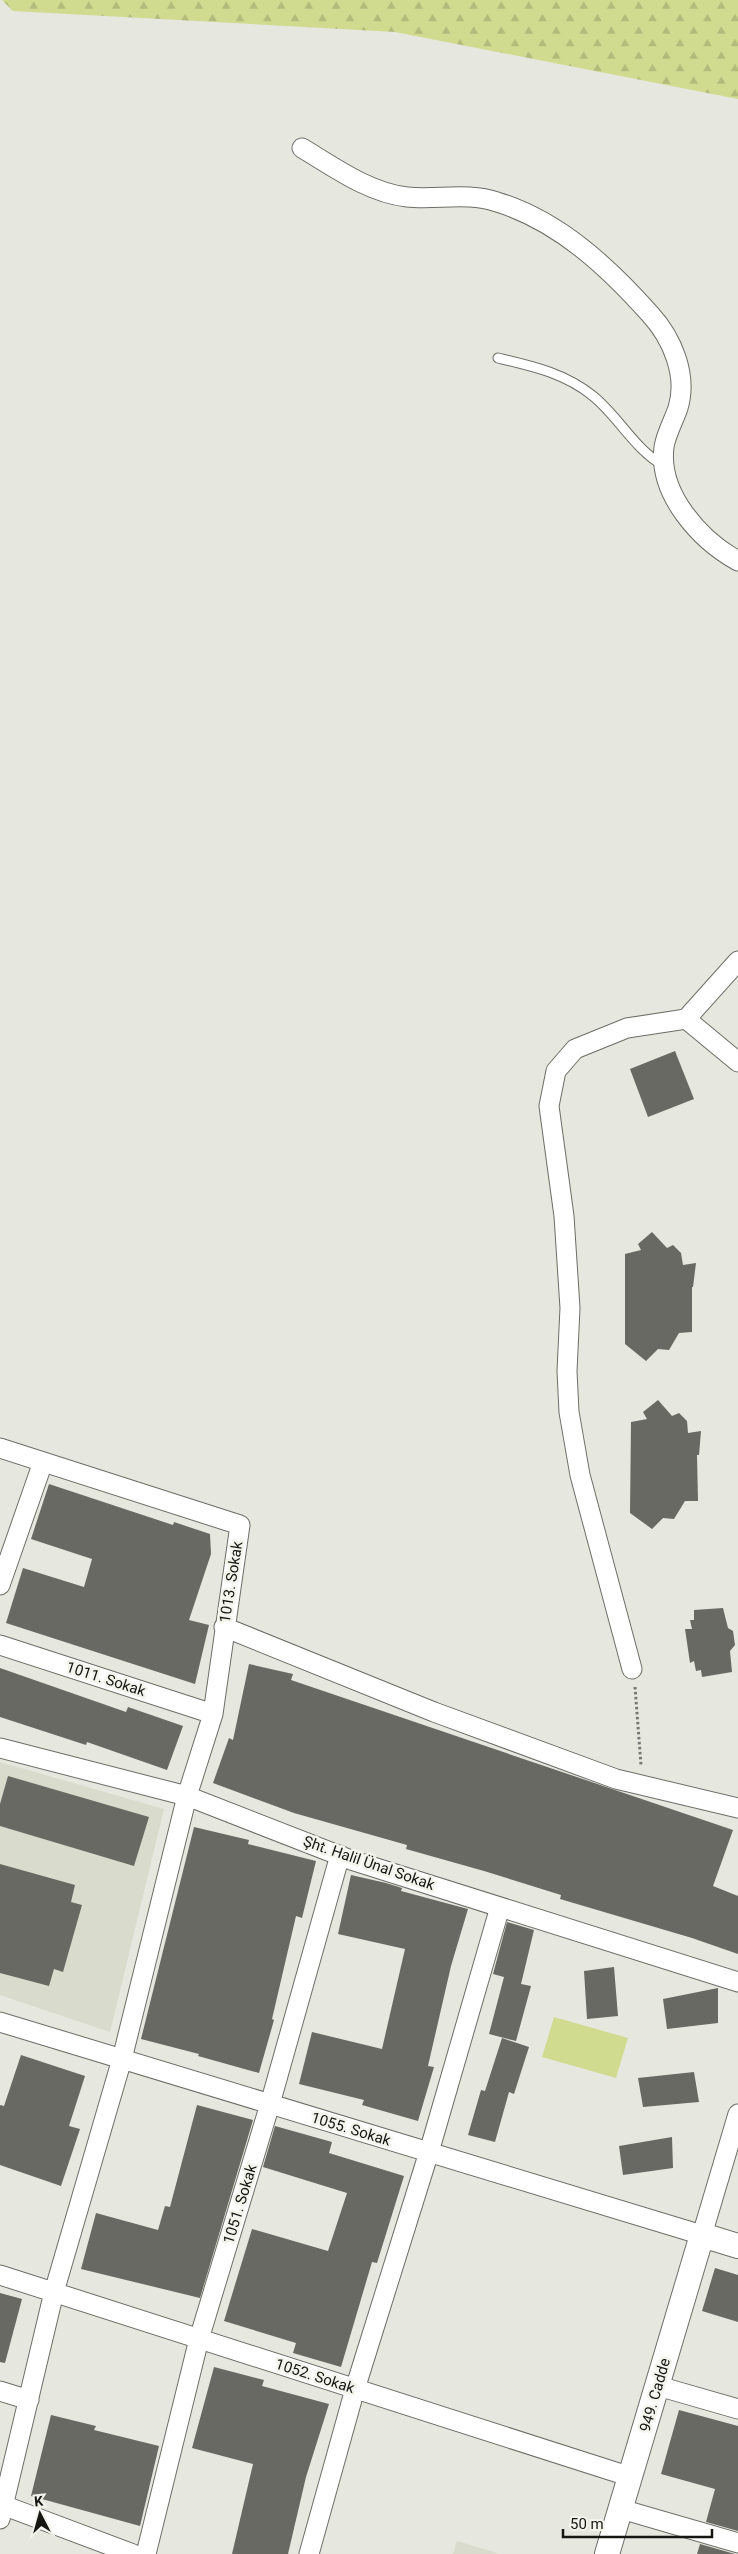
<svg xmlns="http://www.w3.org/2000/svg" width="738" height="2554" font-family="Roboto,sans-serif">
  <defs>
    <pattern id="forest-firs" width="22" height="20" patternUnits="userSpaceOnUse" patternTransform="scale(1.25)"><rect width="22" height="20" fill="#d1db90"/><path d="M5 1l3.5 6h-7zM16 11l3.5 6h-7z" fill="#b3bb7b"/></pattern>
  </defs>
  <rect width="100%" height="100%" fill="#e6e7df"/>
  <path fill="#d9dbcc" d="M0 1762 164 1809 110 2032 0 1995Z
    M457 2541 500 2554H453Z"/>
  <path fill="#d1db90" d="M554 2017 628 2038 616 2078 542 2057Z"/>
  <path fill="url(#forest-firs)" d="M2 0H738V99L395 32 13 11Z"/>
  <path fill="#686962" d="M675 1051 694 1099 648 1117 630 1069Z
    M652 1232 667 1248 673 1245 681 1253 683 1265 696 1263 693 1287H692V1332L679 1333 669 1350 658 1349 646 1361 625 1344V1254L641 1250 638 1244Z
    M658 1400 672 1416 679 1413 687 1421 688 1433 701 1431 699 1455H697L698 1501H685L674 1519 663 1518 652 1529 630 1513 631 1422 647 1419 643 1412Z
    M49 1484 173 1525 174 1522 210 1534 211 1554 189 1620 209 1625 195 1684 6 1623 23 1568 84 1587 92 1559 31 1539Z
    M723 1608 728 1628 733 1631 735 1645 730 1651 732 1672 702 1677 701 1670 696 1671 694 1661 690 1663 685 1629H692L690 1620H694V1610Z
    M249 1664 293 1674 291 1680 733 1830 713 1886 738 1896V1954L692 1938 560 1899 561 1895 484 1871 406 1849 407 1845 294 1813 213 1783 229 1738 233 1740Z
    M0 1668 126 1712 128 1707 183 1726 167 1770 87 1742 86 1745 0 1717Z
    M8 1776 149 1817 134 1866 0 1826V1804Z
    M194 1827 249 1840 248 1844 316 1861 302 1918 296 1916 272 2019 274 2020 259 2073 198 2056 199 2054 141 2039Z
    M0 1864 75 1885 71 1902 82 1905 63 1972 54 1969 49 1986 0 1973Z
    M351 1875 386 1883 402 1888 401 1891 468 1909 451 1966 428 2066 434 2067 418 2121 362 2105 364 2100 299 2084 312 2032 382 2049 405 1949 338 1934Z
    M507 1922 534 1930 521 1984 531 1986 516 2041 489 2034 504 1977 493 1974Z
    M614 1967 618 2016 587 2019 584 1971Z
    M718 1988V2023L667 2029 663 1999Z
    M502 2038 529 2047 514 2094 509 2092 495 2142 468 2135 481 2090 485 2091Z
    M21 2055 85 2076 69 2126 80 2129 61 2186 0 2165V2105L4 2106Z
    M694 2072 699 2102 643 2107 638 2078Z
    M197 2105 253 2120 200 2298 81 2269 96 2213 158 2230 165 2206 170 2207Z
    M275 2126 332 2142 329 2153 404 2176 377 2263 372 2262 341 2367 293 2353 296 2343 224 2321 252 2229 328 2251 347 2193 263 2167Z
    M672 2137 673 2168 623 2175 619 2146Z
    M715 2268 738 2275V2322L702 2311Z
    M0 2293 22 2299 5 2363 0 2362Z
    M214 2367 264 2380 262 2386 329 2404 306 2477 288 2554H232L253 2464 192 2448Z
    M679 2410 738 2426V2531L706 2522 715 2489 661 2474Z
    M51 2415 96 2426 94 2430 159 2446 140 2526 31 2496Z
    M700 2544 735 2554H738H697Z"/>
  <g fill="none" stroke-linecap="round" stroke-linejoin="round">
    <g stroke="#6d6e67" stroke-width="11">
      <path id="service" d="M498 358C532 366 565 373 593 396 619 417 634 449 664 466"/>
    </g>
    <g stroke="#6d6e67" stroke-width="21">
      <path id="minor" d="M302 148C334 167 369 193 407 197 437 200 468 192 497 202 559 221 608 267 650 314 672 338 688 375 678 408 674 420 666 434 664 447 658 494 700 540 738 561
        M686 1019 738 1062
        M0 1448 240 1525 213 1714 187 1796 122 2059 54 2292 0 2519
        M0 1585 43 1462
        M224 1627 434 1712 616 1779 738 1808
        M0 1645 213 1714
        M632 1669 580 1475 569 1412 567 1371 570 1308 564 1216 549 1106 556 1071 575 1049 627 1028 686 1019 738 961
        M0 1748 187 1796 351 1860 738 1982
        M0 2022 702 2235 738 2114
        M0 2275 631 2477
        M658 2386 738 2409
        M0 2391 29 2400
        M0 2504 133 2554
        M621 2509 738 2543
        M146 2554 199 2339 270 2104 340 1855
        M309 2554 355 2389 429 2152 500 1907"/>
    </g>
    <g stroke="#6d6e67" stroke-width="26">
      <path id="tertiary" d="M607 2554 702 2235 738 2246"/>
    </g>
    <path stroke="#777873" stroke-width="3" stroke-dasharray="2.5 2.5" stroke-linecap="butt" d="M635 1687 641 1765"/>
    <use href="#service" stroke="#fff" stroke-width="9"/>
    <use href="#minor" stroke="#fff" stroke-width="19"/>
    <use href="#tertiary" stroke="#fff" stroke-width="24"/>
  </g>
  <g text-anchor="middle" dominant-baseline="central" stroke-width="5" stroke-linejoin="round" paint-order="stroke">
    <g font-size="15" fill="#151512" stroke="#f3f5ed">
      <text transform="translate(231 1582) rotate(-81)">1013. Sokak</text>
      <text transform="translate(106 1679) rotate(18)">1011. Sokak</text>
      <text transform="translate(369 1863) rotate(19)">Şht. Halil Ünal Sokak</text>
      <text transform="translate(351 2129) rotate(17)">1055. Sokak</text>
      <text transform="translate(240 2204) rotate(-73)">1051. Sokak</text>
      <text transform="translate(315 2376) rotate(18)">1052. Sokak</text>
      <text transform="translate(655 2395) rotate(-74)">949. Cadde</text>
    </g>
  </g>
  <g transform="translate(40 2514) rotate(354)" stroke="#f3f5ed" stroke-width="4" paint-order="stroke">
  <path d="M0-4L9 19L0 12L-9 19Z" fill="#151512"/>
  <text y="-8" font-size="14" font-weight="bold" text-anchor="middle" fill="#151512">K</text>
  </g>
  <path d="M563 2529v8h149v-8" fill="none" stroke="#151512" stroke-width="2.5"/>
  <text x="570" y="2529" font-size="15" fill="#151512" stroke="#f3f5ed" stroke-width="4" paint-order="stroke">50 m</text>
</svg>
